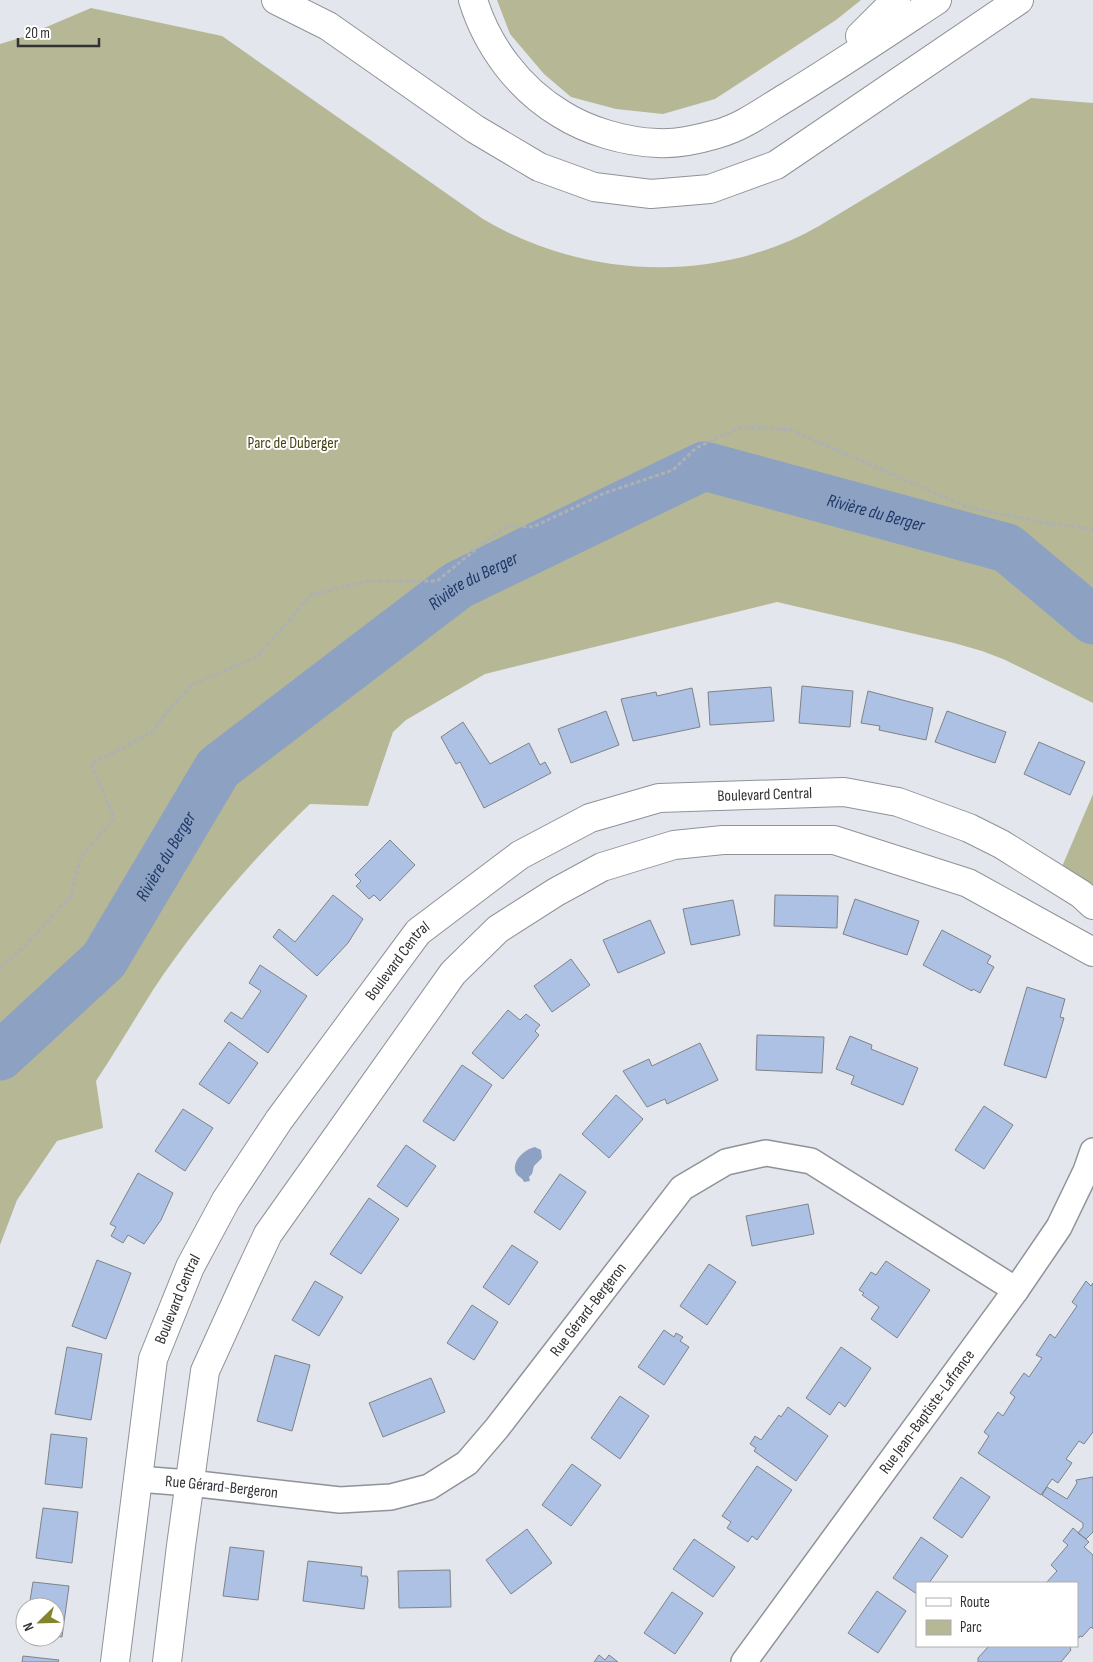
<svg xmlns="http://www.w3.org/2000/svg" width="1093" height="1662" font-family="'Sofia Sans Condensed',sans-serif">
  <rect width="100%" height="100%" fill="#e3e7ed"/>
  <path fill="#b6b794" d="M497 0H861L836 20 715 99 663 114 616 109 571 97 544 74 510 34Z
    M91 8 222 36 483 219C584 279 716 285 819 226L1031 98 1093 103V703L1003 659 982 651 954 643 777 602 485 674 406 720 393 732 368 806 310 804C252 859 197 924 153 990 134 1020 116 1051 96 1081L103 1128 57 1141 17 1200 0 1245V44L23 37Z
    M1093 794V889L1061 869Z"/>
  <path fill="#8da1c3" d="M535 1147 541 1150 542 1158 534 1166 532 1174 529 1177 530 1181 524 1182C522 1177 518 1177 516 1173 511 1161 525 1149 535 1147Z"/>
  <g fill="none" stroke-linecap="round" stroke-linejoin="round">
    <path stroke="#8da1c3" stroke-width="49" id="s1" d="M0 1056 104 960 218 768 458 585 704 466 1007 548 1093 620"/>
  </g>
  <path fill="#adc1e4" stroke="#7f8388" d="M802 686 853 691 850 727 799 723Z
    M771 687 774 721 710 725 708 692Z
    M692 688 700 727 633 741 621 699 656 692 657 696Z
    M868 691 933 708 926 740 879 730 880 726 861 723Z
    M606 711 619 745 571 763 558 729Z
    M947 711 1006 732 995 763 935 742Z
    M463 722 490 764 529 743 540 765 545 762 551 773 484 808 460 762 456 764 441 737Z
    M1039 742 1085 762 1070 795 1024 774Z
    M390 840 415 865 380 901 374 895 369 899 356 886 361 881 355 875Z
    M333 895 363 919 348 943 317 976 273 937 279 929 295 942Z
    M775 895 838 896 837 928 774 926Z
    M855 899 919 921 907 955 843 934Z
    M733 900 740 935 691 945 683 909Z
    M650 920 665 953 618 973 603 940Z
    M942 930 991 956 987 963 994 967 980 993 973 989 972 991 923 965Z
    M571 959 590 985 552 1012 534 986Z
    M260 965 307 996 268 1053 224 1021 231 1012 242 1019 261 991 249 983Z
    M1027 987 1065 999 1060 1017 1064 1018 1046 1078 1004 1065Z
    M508 1010 520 1020 526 1014 540 1025 535 1031 539 1035 503 1079 472 1053Z
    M757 1035 824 1037 822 1073 756 1070Z
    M850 1036 872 1045 871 1049 918 1068 903 1105 851 1084 854 1076 836 1069Z
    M229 1042 258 1063 229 1104 199 1084Z
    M700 1043 718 1080 667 1104 665 1099 647 1107 623 1071 649 1059 652 1066Z
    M462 1065 492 1085 454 1141 423 1121Z
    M616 1095 643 1119 609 1158 582 1134Z
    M984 1106 1013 1125 984 1169 955 1150Z
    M183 1109 213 1128 185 1171 155 1151Z
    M406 1145 436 1166 407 1207 377 1186Z
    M138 1173 173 1193 161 1220 144 1244 128 1235 123 1243 111 1236 116 1227 110 1224Z
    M560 1174 586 1192 560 1230 534 1212Z
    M369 1198 399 1219 361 1274 330 1254Z
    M808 1204 814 1234 752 1246 746 1216Z
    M512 1245 538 1262 509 1305 483 1287Z
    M97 1260 131 1273 106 1339 72 1326Z
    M886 1261 930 1290 897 1338 871 1319 879 1307 862 1295 864 1293 859 1290 871 1272 876 1275Z
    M709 1264 736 1282 707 1325 680 1306Z
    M315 1281 343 1297 319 1336 292 1320Z
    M1086 1281 1091 1286 1093 1283V1432L1084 1444 1079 1441 1066 1459 1072 1463 1058 1483 1052 1479 1041 1495 978 1453 989 1436 984 1432 998 1412 1003 1416 1015 1397 1010 1393 1024 1373 1029 1377 1042 1358 1036 1355 1050 1334 1055 1338 1077 1306 1072 1302Z
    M472 1305 498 1322 474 1360 447 1343Z
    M664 1330 674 1337 676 1333 683 1337 680 1341 689 1347 664 1385 638 1367Z
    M67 1347 102 1354 91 1420 55 1414Z
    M841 1347 871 1368 845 1407 839 1402 830 1415 806 1398Z
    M275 1355 310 1365 292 1431 257 1421Z
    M431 1378 445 1412 383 1437 369 1403Z
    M620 1396 649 1416 620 1459 591 1438Z
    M788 1407 828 1436 796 1481 754 1451 756 1448 750 1444 755 1436 761 1440 779 1415 781 1417Z
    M51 1434 87 1438 82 1488 45 1484Z
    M572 1464 601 1485 571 1526 542 1505Z
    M757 1466 792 1490 757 1540 752 1536 748 1542 727 1528 731 1522 722 1516Z
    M961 1477 990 1497 962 1538 933 1518Z
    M1093 1477V1532L1086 1539 1078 1533 1083 1527V1523L1042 1495 1047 1487 1067 1499 1077 1483 1076 1480Z
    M43 1508 78 1512 72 1563 36 1558Z
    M1073 1528 1089 1542 1084 1547 1093 1555V1629L1091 1627 1082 1637 1080 1636 1077 1640V1583H1046L1057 1571 1051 1565 1068 1545 1063 1541Z
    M527 1529 552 1563 511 1594 486 1560Z
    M921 1537 948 1556 929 1583H917V1594L893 1578Z
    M694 1539 735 1567 713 1597 673 1569Z
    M230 1547 264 1551 258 1600 223 1596Z
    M308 1561 362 1567 361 1576H367L368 1580 364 1609 303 1601Z
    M450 1570 451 1607 399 1608 398 1571Z
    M33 1582 69 1586 62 1637 55 1636V1607H29Z
    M877 1591 906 1611 878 1653 848 1633Z
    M672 1592 703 1613 675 1654 644 1633Z
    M986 1646H1072L1070 1648 1071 1650 1061 1662H978V1658L988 1647Z
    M599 1655 605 1660 609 1655 618 1662H594Z
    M23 1656 59 1660 58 1662H22Z"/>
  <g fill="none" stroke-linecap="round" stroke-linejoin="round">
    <g stroke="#8f9298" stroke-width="28">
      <g id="street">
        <path id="s2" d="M138 1479 189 1483 340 1500 391 1497 429 1487 467 1463 497 1428 682 1188 726 1162 766 1153 811 1161 1016 1290"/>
        <path id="s3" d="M744 1662 1016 1290 1059 1227 1086 1171 1093 1151"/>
      </g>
    </g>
    <g stroke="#8f9298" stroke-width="30">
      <g id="secondary">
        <path id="s4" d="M115 1662 153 1359 190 1267 226 1200 279 1120 418 932 520 855 590 818 659 798 844 792 898 802 969 828 1001 844 1081 894 1093 905"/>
        <path d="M167 1662 181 1546 205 1371 245 1283 268 1234 370 1090 453 973 498 929 556 892 602 867 674 845 723 840H834L968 883 1093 952"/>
      </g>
    </g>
    <g stroke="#8f9298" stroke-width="30">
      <path id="highway" d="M276 0 328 26 475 129 539 167 594 187 651 194 710 189 776 165 1019 0
        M473 0C487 46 519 89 561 114 588 131 625 142 658 143 675 144 700 139 717 134 743 127 765 110 787 97 838 66 887 33 937 0
        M860 36 896 0"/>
    </g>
    <path stroke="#adb0b5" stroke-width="3" stroke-dasharray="4 2.5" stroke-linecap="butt" d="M0 968 27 944 70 897 81 857 114 818 91 764 151 733 170 708 193 684 257 657 311 595 367 581H437L481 545 508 526 533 527 605 493 673 470 696 448 741 427 791 430 967 507 1045 523 1093 529"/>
    <use href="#street" stroke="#fff" stroke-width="25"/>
    <use href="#secondary" stroke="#fff" stroke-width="28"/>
    <use href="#highway" stroke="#fff" stroke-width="28"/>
  </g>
  <g text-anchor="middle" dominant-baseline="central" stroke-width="4" stroke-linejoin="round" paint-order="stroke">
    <g font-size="16" fill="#454414" stroke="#fff">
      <text x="293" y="443">Parc de Duberger</text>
    </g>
    <g font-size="16" fill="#313234" stroke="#fff">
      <text stroke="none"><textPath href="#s4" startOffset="1195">Boulevard Central</textPath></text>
      <text stroke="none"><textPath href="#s4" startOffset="775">Boulevard Central</textPath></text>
      <text stroke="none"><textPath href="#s4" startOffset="370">Boulevard Central</textPath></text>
      <text stroke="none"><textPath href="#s2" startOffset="534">Rue Gérard-Bergeron</textPath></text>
      <text stroke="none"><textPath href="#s3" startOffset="310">Rue Jean-Baptiste-Lafrance</textPath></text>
      <text stroke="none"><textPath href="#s2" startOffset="84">Rue Gérard-Bergeron</textPath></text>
    </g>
    <g font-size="18" font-style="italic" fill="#1f3865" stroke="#fff">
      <text stroke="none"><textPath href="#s1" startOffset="1118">Rivière du Berger</textPath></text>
      <text stroke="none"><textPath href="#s1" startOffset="682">Rivière du Berger</textPath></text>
      <text stroke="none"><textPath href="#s1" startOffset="262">Rivière du Berger</textPath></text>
    </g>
  </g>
  <rect x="916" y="1582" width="162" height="65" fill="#ffffff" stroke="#adadae"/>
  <rect x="926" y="1598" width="25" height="8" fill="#ffffff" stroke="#adadae"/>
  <text x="960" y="1607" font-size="15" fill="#313234">Route</text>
  <rect x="926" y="1620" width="25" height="15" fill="#b6b794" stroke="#adadae"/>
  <text x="960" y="1632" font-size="15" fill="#313234">Parc</text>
  <g transform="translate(40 1622) rotate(247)"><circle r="24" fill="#ffffff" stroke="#adadae"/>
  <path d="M0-4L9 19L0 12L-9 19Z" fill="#85832c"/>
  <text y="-8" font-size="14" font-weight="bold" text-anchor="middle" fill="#313234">N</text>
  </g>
  <path d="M18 38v8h81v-8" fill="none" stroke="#313234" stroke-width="2.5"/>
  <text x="25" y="38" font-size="15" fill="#313234" stroke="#ffffff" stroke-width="4" paint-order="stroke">20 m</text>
</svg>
